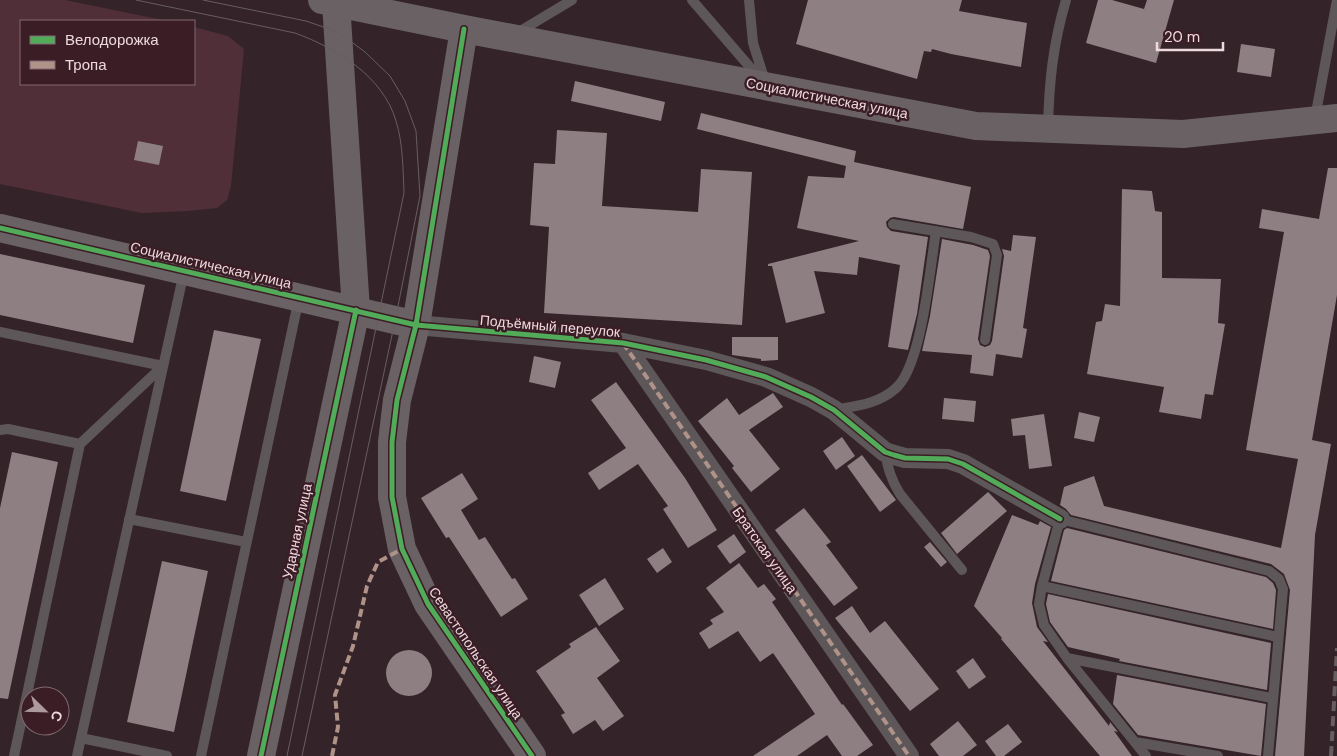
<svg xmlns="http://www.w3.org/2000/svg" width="1337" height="756" font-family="'DM Sans',sans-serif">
  <rect width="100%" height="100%" fill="#342429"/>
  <path fill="#512f39" d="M0 0H65L167 21H21V84H194V27L228 36 244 49 231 186 227 200 217 208 188 211 142 213 0 184Z"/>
  <path fill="#8e7f83" d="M808 0H962L959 11 1027 23 1021 67 951 54 932 49 931 52 924 51 917 79 796 44Z
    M1098 0H1112L1144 9 1147 0H1174L1156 63 1086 43Z
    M1241 44 1275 49 1271 77 1237 72Z
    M575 81 665 102 661 121 571 101Z
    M701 113 856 151 854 162 971 187 963 229 894 217 890 218 886 222 887 227 891 231 928 237 917 314 908 350 888 347 900 265 859 257 857 275 814 271 825 313 786 323 772 266H768V264L859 241 797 228 808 176 844 178 846 166 697 129Z
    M557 130 607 133 602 206 698 212 701 169 752 172 742 325 544 313 549 227 530 225 534 163 555 164Z
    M138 141 163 146 159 165 134 160Z
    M1328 168H1337V295L1312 440 1331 444 1315 535 1304 756H1275L1290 590 1284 574 1271 564 1071 515 1066 509 1060 505 1064 487 1094 476 1104 506 1281 548 1298 459 1246 450 1284 232 1259 228 1262 209 1319 219Z
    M1122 189 1152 191 1155 211 1162 212V278L1221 279 1218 323 1225 324 1213 395 1205 394 1201 419 1159 412 1164 387 1087 374 1096 322 1102 321 1105 304 1120 306Z
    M1013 235 1036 237 1023 328 1027 329 1022 358 996 354 993 376 970 373 972 355 922 351 930 316 942 239 973 245 988 250 990 256 978 339 980 345 985 347 990 345 992 341 1004 256 1002 249 1011 251Z
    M0 254 145 285 133 343 0 315Z
    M214 330 261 339 226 501 180 491Z
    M732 337H778V360L761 361V359L732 355Z
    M534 356 561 362 555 388 529 382Z
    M616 382 685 478 717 530 688 548 663 509 668 506 638 464 599 490 588 473 626 448 591 400Z
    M773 393 783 407 749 430 780 469 751 492 732 468 734 466 698 421 727 398 739 415Z
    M944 398 976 401 974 422 942 419Z
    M1079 412 1100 417 1094 442 1074 438Z
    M1044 414 1052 466 1029 469 1025 435 1013 436 1011 419Z
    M842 437 855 456 836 470 823 451Z
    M12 452 58 462 8 699 0 698V508Z
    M862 455 896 500 880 512 847 466Z
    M462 473 478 499 461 510 479 540 485 537 512 579 515 578 528 599 501 617 449 537 446 538 421 498Z
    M988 492 1007 511 957 554 941 533Z
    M804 508 831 542 826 545 858 588 834 606 775 530Z
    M1012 515 1038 525 1040 521 1051 527 1035 584 1032 603 1037 627 1048 642 1043 641 1109 726 1110 722 1118 732 1114 731 1132 756H1100L1001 639 1002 638 974 606Z
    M1067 528 1266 577 1273 583 1276 590 1273 629 1051 581 1064 530Z
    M734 534 746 552 730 564 717 546Z
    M930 542 947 562 941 567 924 547Z
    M663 548 672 562 657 573 647 559Z
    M162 561 208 571 174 732 127 722Z
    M739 563 758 588 764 584 776 599 772 602 842 705 843 704 873 745 857 756H842L827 735 797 756H753L815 714 773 653 760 662 738 631 709 649 699 633 713 624 710 620 724 612 706 588Z
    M605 578 624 609 599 626 579 595Z
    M1048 594 1271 643 1267 690 1119 661 1120 659 1068 647 1050 622 1046 604Z
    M852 606 870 633 885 621 939 689 910 711 835 618Z
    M596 627 620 661 597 678 624 716 603 731 595 720 573 734 561 715 565 713 536 671 571 647 569 644Z
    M386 673a23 23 0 1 1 46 0a23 23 0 1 1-46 0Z
    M973 658 986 677 969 689 956 671Z
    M1117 675 1266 704 1261 756 1138 735 1113 704Z
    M958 721 977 745 963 756H939L930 744Z
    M1008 724 1022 742 1004 756H996L985 741Z"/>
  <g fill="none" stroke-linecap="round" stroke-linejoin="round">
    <path stroke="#5e5759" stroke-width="10" d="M692 0 761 80
      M749 0 753 43 765 81
      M517 33 572 0
      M1315 118 1337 0
      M1048 128C1049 82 1053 44 1066 0
      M893 224 971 237 993 244 997 255 985 340
      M0 332 163 366
      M834 410C856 406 878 404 895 389 922 367 930 267 936 231
      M0 430 8 429 80 444
      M885 452C888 468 891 480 900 494L962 570
      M129 519 246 542
      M1042 586 1278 637
      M1067 658 1272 698
      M81 738 167 756
      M1135 742 1218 756
      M14 756 80 444 163 366
      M77 756 184 272
      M201 756 299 298
      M1146 756 1067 658 1044 625 1039 604 1042 586 1060 519 1269 571 1279 579 1283 589 1268 756"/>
    <path stroke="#5e5759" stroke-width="20" d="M416 325 623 343 706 360 766 377 811 397 834 410 885 452 894 455 905 458 948 459 963 464 1060 519
      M623 343 909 756"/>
    <path stroke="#6a6164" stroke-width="28" d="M322 0 464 29 976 126 1183 134 1337 118
      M464 29 416 325 397 400 392 442V497L402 549 428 604 532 756
      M0 228 416 325
      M261 756 356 310 336 3"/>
    <path stroke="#675e60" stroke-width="1" d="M136 0 295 33C336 48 383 76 396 121 403 143 403 170 404 193L287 756
      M203 0 306 21 338 32 365 52 390 76 405 101 416 131 420 196 395 321 302 756"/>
    <path stroke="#675e60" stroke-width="4" stroke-dasharray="10 5" stroke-linecap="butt" d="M1331 756 1337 648"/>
    <path stroke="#af9288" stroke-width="4" stroke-dasharray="8 4" stroke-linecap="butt" d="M623 343 909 756
      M332 756 338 727 335 695 353 646 367 586 378 562 402 549"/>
    <g stroke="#3b1d26" stroke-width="8">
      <path id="cycleway" d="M464 29 416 325 397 400 392 442V497L402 549 428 604 532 756
        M0 228 416 325 623 343 706 360 766 377 811 397 834 410 885 452 894 455 905 458 948 459 963 464 1060 519
        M261 756 356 310"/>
    </g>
    <use href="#cycleway" stroke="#51ab58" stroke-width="5"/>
  </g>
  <g text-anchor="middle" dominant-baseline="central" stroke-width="5" stroke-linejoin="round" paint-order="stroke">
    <g font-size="14" fill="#eed9de" stroke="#3b1d26">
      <text transform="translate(827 98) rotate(11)">Социалистическая улица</text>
      <text transform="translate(211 265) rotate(13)">Социалистическая улица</text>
      <text transform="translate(550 326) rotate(5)">Подъёмный переулок</text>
      <text transform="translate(297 531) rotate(-78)">Ударная улица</text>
      <text transform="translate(765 550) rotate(55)">Братская улица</text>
      <text transform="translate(476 653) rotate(56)">Севастопольская улица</text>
    </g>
  </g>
  <rect x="20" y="20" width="175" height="65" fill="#3b1d26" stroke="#836870"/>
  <rect x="30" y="36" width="25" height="8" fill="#51ab58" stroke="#836870"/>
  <text x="65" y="45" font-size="15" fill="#eed9de">Велодорожка</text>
  <rect x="30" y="61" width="25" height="8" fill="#af9288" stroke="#836870"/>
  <text x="65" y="70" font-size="15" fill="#eed9de">Тропа</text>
  <g transform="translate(45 711) rotate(113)"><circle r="24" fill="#3b1d26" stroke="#836870"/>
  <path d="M0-4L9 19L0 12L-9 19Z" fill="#ad9a9f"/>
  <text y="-8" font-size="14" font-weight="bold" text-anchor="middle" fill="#eed9de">С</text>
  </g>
  <path d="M1157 42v8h66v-8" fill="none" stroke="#eed9de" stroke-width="2.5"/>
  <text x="1164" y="42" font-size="15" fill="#eed9de" stroke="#3b1d26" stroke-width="4" paint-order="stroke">20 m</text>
</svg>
